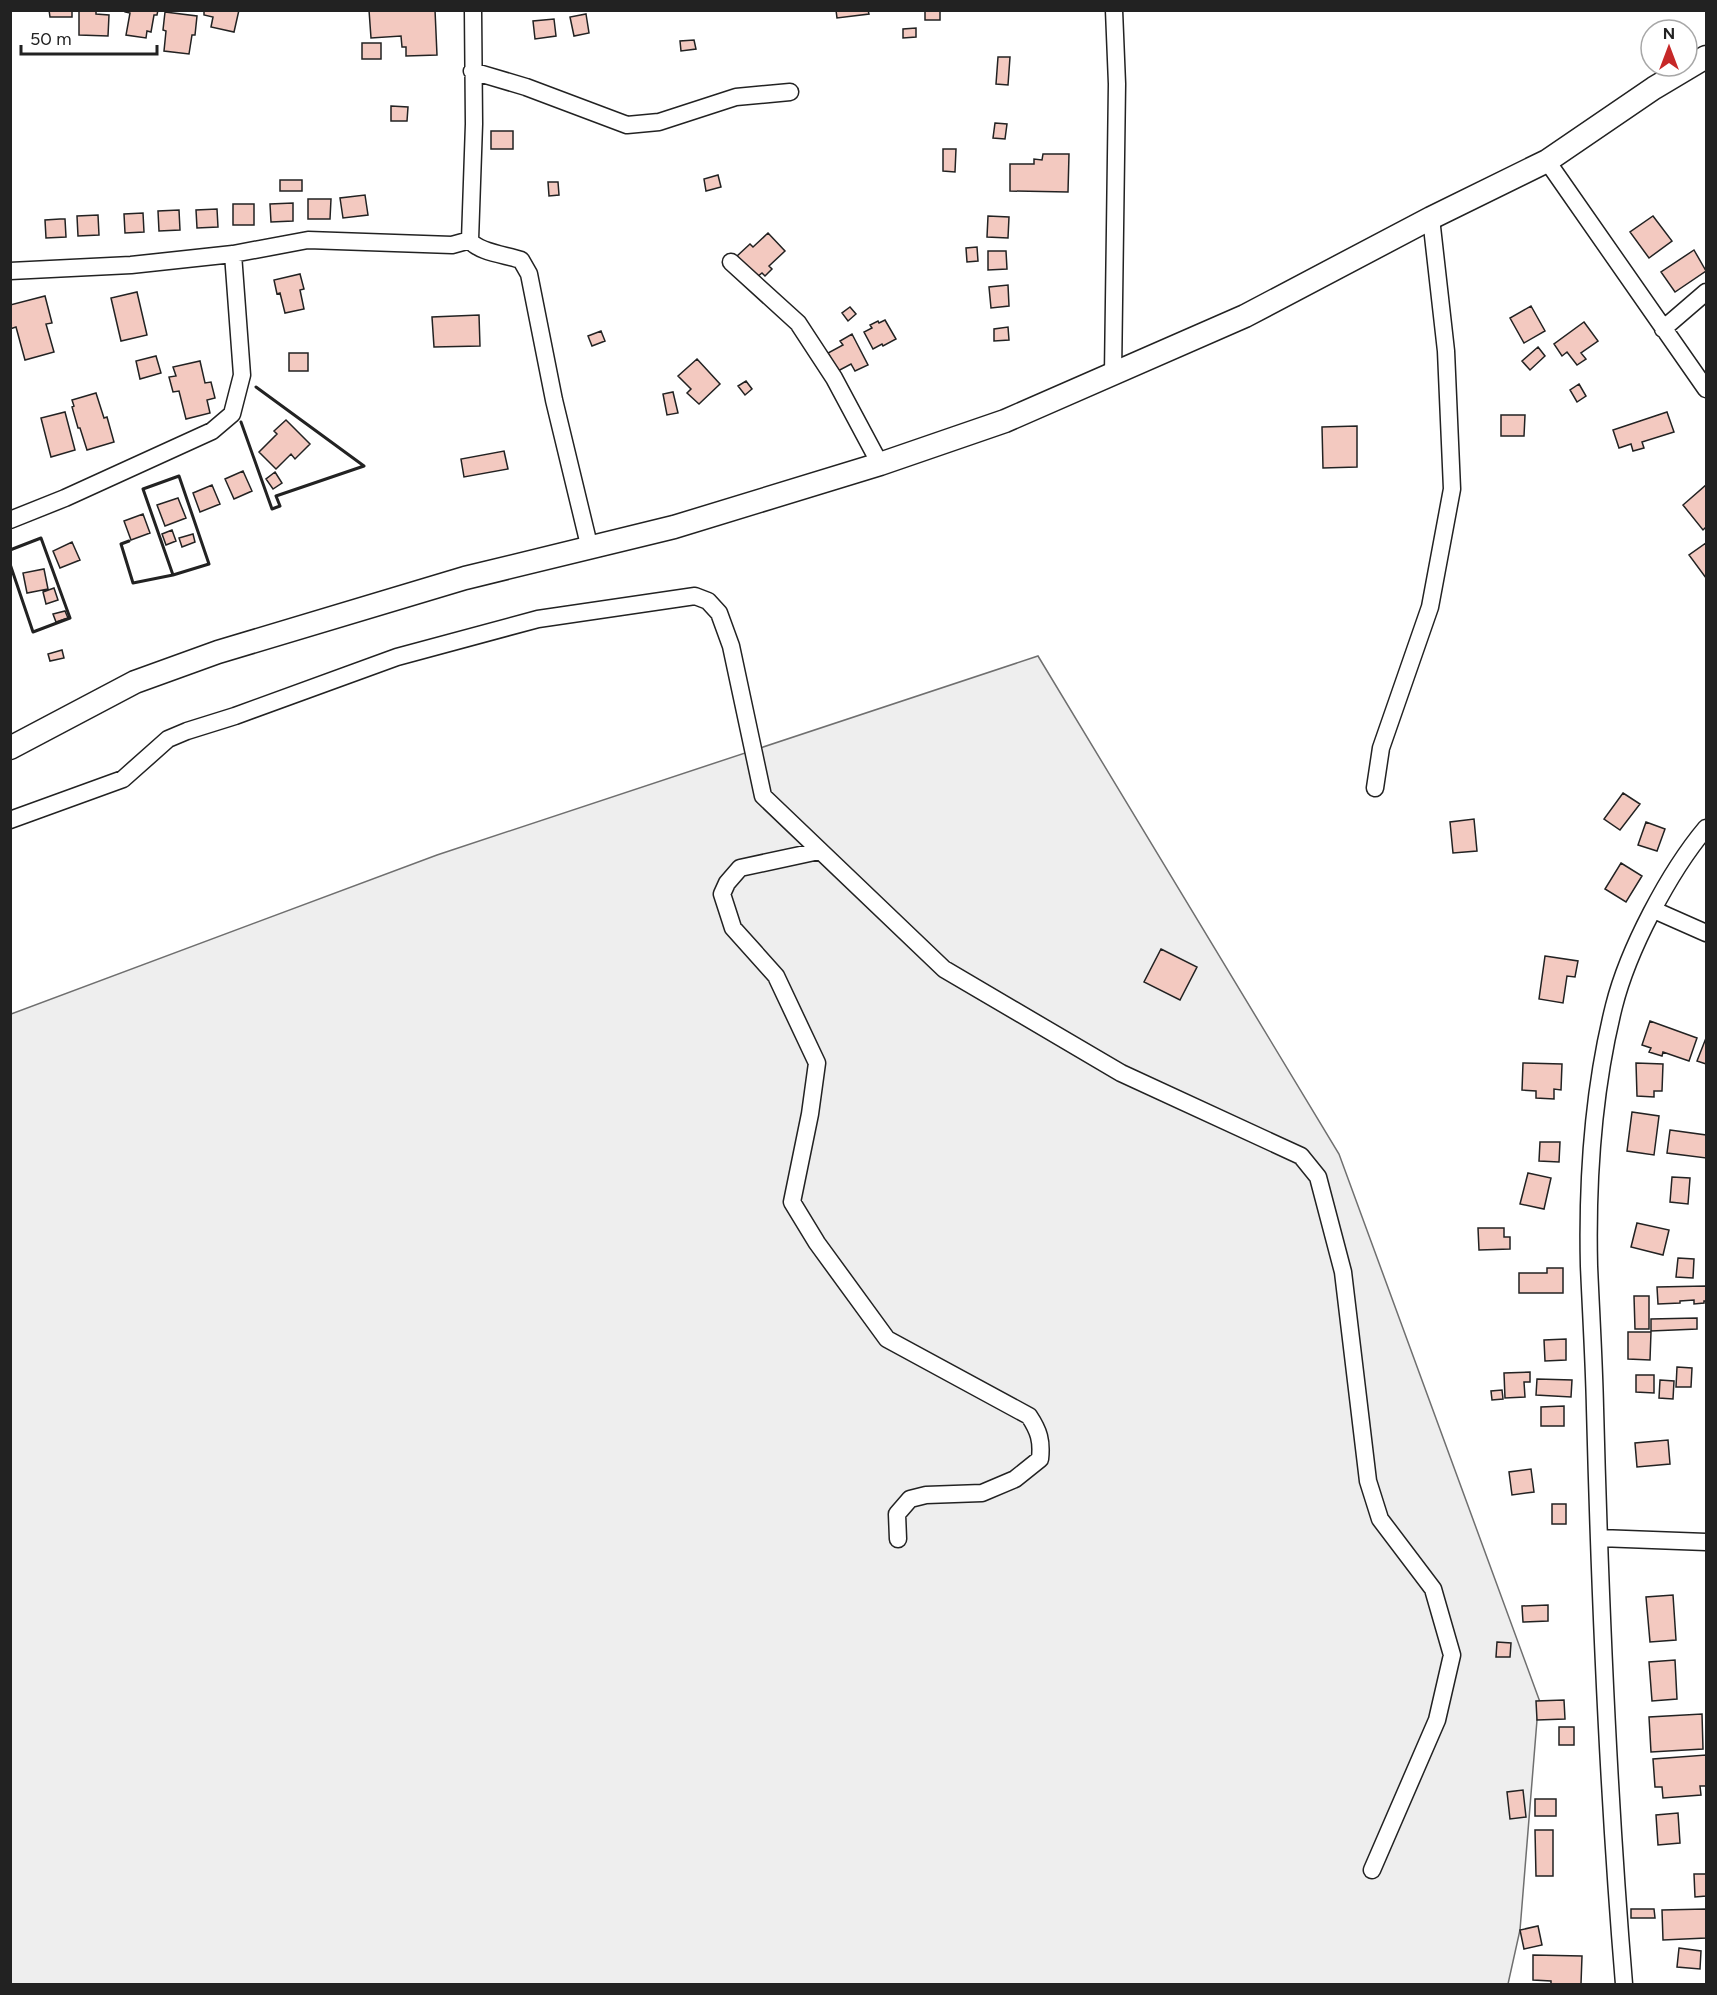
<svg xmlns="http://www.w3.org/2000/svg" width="1717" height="1995" font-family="Figtree,sans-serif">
  <rect width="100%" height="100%" fill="#fff"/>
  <path fill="#eee" stroke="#6f6f6f" stroke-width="1.5" d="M1038 656 1339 1154 1540 1702 1537 1720 1520 1930 1508 1984H11V1014L437 855Z"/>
  <path fill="#f3c9c0" stroke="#222" stroke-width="1.5" d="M49 10H72V17H50Z
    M79 10H96V14L109 15 108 36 79 35Z
    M125 10H158L157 15H154L151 32 147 31 146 38 126 35 130 13 125 12Z
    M204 10H239L234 32 211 27 213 17 204 15Z
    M369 10H435L437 55 406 56V47H402L401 36 371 38Z
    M836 10H868L869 14 837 18Z
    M925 10H940V20H925Z
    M165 12 197 16 195 35H192L189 54 164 51 166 31 163 30Z
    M586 14 589 33 574 36 570 17Z
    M554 19 556 36 535 39 533 21Z
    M916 28V37L903 38V29Z
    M694 40 696 49 681 51 680 41Z
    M362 43H381V59H362Z
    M998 57H1010L1008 85 996 84Z
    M391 106 408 107 407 121H391Z
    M995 123 1007 124 1005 139 993 138Z
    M491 131H513V149H491Z
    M943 149H956L955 172 943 171Z
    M1043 154H1069L1068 192 1010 191V164H1034V159L1042 160Z
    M718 175 721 187 706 191 704 179Z
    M280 180H302V191H280Z
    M548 182H558L559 195 549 196Z
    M365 195 368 215 343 218 340 198Z
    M308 199H331L330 219H308Z
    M293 203V221L271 222 270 204Z
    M233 204H254V225H233Z
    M217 209 218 227 197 228 196 210Z
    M179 210 180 230 159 231 158 211Z
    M143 213 144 232 125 233 124 214Z
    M98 215 99 235 78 236 77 216Z
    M988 216 1009 217 1008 238 987 237Z
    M1653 216 1672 241 1649 258 1630 232Z
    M60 219H65L66 237 46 238 45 220Z
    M768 233 785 251 769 266 772 269 765 276 762 273 757 277 737 256 750 244 753 247Z
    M977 247 978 261 967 262 966 248Z
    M1694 250 1706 271 1675 292 1661 272Z
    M988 251H1006L1007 269 988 270Z
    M300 274 304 289 300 290 304 309 285 313 280 293 277 294 274 280Z
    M1008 285 1009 306 991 308 989 287Z
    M137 292 147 335 121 341 111 298Z
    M45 296 52 323 46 324 54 352 25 360 16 327 10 329V305Z
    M1531 306 1545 331 1524 343 1510 318Z
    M850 307 856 314 848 321 842 313Z
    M479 315 480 346 434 347 432 317Z
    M885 320 896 339 883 346 882 344 873 349 864 332 872 328 870 325 878 321 879 323Z
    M1584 322 1598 341 1581 353 1586 359 1577 365 1567 352 1562 356 1554 344Z
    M1008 327 1009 340 994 341V329Z
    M601 331 605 341 592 346 588 336Z
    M852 334 868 365 855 371 851 364 838 371 828 353 843 345 840 341Z
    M1538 347 1545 356 1530 370 1522 361Z
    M289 353H308V371H289Z
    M156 356 161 373 140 379 136 361Z
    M697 359 720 384 699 404 687 393 691 389 678 376Z
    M200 361 205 383 211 382 215 398 207 400 210 413 186 419 179 391 173 392 169 377 176 376 173 367Z
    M746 381 752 389 745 395 738 386Z
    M1579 384 1586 396 1577 402 1570 390Z
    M673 392 678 413 667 415 663 394Z
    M96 393 104 418 107 417 114 442 87 450 80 428H78L72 407 74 406 72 400Z
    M65 412 75 450 51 457 41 418Z
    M1667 412 1674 432 1642 442 1644 448 1633 451 1631 444 1619 448 1613 430Z
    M1501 415H1525L1524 436H1501Z
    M286 420 310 444 295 459 291 454 276 469 259 452 277 434 274 431Z
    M1357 426V467L1323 468 1322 427Z
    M504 451 508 469 464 477 461 459Z
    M243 471 252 491 234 499 225 479Z
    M275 472 282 483 273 489 266 479Z
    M212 485 220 504 200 512 193 493Z
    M1706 485V527L1703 530 1683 505Z
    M178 498 186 518 165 526 157 505Z
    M143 514 150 533 131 540 124 521Z
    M172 530 176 541 166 545 162 534Z
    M193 534 195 542 182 547 179 538Z
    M72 542 80 560 60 568 53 551Z
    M1706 543V578L1689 555Z
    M44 569 48 589 27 593 23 573Z
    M54 588 58 600 46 604 43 592Z
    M65 611 68 618 56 622 53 614Z
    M62 650 64 658 50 661 48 654Z
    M1623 793 1640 804 1620 830 1604 819Z
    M1474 819 1477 851 1453 853 1450 822Z
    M1646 822 1665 829 1657 851 1638 845Z
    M1621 863 1642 876 1626 902 1605 889Z
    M1161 949 1197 967 1180 1000 1144 982Z
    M1545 956 1578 961 1575 977 1567 976 1563 1003 1539 999Z
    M1650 1021 1697 1038 1689 1061 1663 1052 1662 1056 1649 1052 1651 1048 1642 1045Z
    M1706 1038V1064L1697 1061Z
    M1523 1063 1562 1064 1561 1090 1554 1089V1099L1536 1098V1091L1522 1090Z
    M1636 1063 1663 1064 1662 1091H1654V1097L1637 1096Z
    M1632 1112 1659 1116 1654 1155 1627 1151Z
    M1670 1130 1706 1135V1158L1667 1153Z
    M1540 1142H1560L1559 1162 1539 1161Z
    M1528 1173 1551 1178 1544 1209 1520 1204Z
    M1672 1177 1690 1178 1688 1204 1670 1202Z
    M1637 1223 1669 1230 1663 1255 1631 1247Z
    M1478 1228H1504V1237H1510V1249L1479 1250Z
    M1678 1258 1694 1259 1693 1278 1676 1277Z
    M1547 1268H1563V1293H1519V1273H1547Z
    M1706 1286V1301H1704V1303L1694 1304V1300L1680 1301V1303L1658 1304 1657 1287Z
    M1634 1296H1649V1329H1635Z
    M1697 1318V1329L1651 1331V1319Z
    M1628 1332H1651L1650 1360 1628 1359Z
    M1566 1339V1360L1545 1361 1544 1340Z
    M1677 1367 1692 1368 1691 1387H1676Z
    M1530 1372V1382H1524L1525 1397 1505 1398 1504 1373Z
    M1636 1375H1654V1393L1636 1392Z
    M1537 1379 1572 1380 1571 1397 1536 1395Z
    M1660 1380 1674 1381 1673 1399 1659 1398Z
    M1502 1390 1503 1399 1492 1400 1491 1391Z
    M1564 1406V1426H1541V1407Z
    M1668 1440 1670 1464 1637 1467 1635 1443Z
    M1531 1469 1534 1492 1512 1495 1509 1472Z
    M1552 1504H1566V1524H1552Z
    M1673 1595 1676 1640 1650 1642 1646 1597Z
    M1548 1605V1621L1523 1622 1522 1606Z
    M1497 1642 1511 1643 1510 1657H1496Z
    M1675 1660 1677 1699 1652 1701 1649 1662Z
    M1564 1700 1565 1719 1537 1720 1536 1701Z
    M1702 1714 1703 1749 1651 1752 1649 1717Z
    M1559 1727H1574V1745H1559Z
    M1706 1755V1786H1700L1701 1795 1663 1798 1662 1787H1655L1653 1759Z
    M1523 1790 1526 1817 1510 1819 1507 1792Z
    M1535 1799H1556V1816H1535Z
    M1678 1813 1680 1843 1658 1845 1656 1815Z
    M1535 1830H1553V1876H1536Z
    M1694 1874H1706V1896L1695 1897Z
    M1631 1909H1654L1655 1918H1631Z
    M1706 1909V1938L1663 1940 1662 1910Z
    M1538 1926 1542 1945 1524 1949 1520 1930Z
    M1679 1948 1701 1951 1700 1969 1677 1967Z
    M1533 1955 1582 1956 1581 1984H1551V1981L1533 1980Z"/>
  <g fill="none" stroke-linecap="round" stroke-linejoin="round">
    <g stroke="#222" stroke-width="19">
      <path id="minor" d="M473 10 474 124 470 240C477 252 507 255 521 260L529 274 554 400 590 549
        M472 71 526 87 627 125 659 122 736 97 790 92
        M1547 161 1706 389
        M731 262 798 323 834 378 880 464
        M10 271 131 265 233 254 308 240 452 245 470 240
        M1663 329 1706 292
        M1113 374 1117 84 1114 10
        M10 520 65 498 212 431 232 414 242 375 233 254
        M1375 788 1381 748 1430 607 1452 489 1446 351 1431 218
        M10 820 123 779 168 739 187 731 235 716 397 657 538 619 695 596 708 601 719 613 731 646 763 796 944 969 1121 1073 1301 1156 1318 1177 1343 1272 1368 1481 1380 1519 1433 1589 1452 1655 1437 1720 1372 1870
        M819 851 740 868 727 883 722 894 733 928 776 976 817 1063 810 1114 792 1202 817 1243 887 1339 1029 1416C1039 1431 1042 1441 1040 1459L1015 1479 982 1493 926 1495 910 1499 897 1514 898 1539
        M1654 910 1706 933
        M1599 1538 1706 1542
        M1624 1984C1608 1793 1600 1601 1595 1408 1594 1361 1591 1313 1589 1266 1587 1179 1593 1090 1614 1006 1628 950 1669 872 1706 828"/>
    </g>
    <g stroke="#222" stroke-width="25">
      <path id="secondary" d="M10 748 135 682 218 652 465 578 674 527 880 464 1005 421 1245 316 1431 218 1547 161 1654 88 1706 57"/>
    </g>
    <use href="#minor" stroke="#fff" stroke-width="16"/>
    <use href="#secondary" stroke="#fff" stroke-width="22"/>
    <path stroke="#222" stroke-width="3" d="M241 422 272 509 280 506 276 496 364 466 256 387
      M179 476 209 564 173 575 143 489Z
      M129 541 121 544 133 583 173 575
      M10 550 41 538 70 618 33 632 10 564"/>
  </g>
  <rect width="1717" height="1995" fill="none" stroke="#222222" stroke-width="24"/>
  <g transform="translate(1669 48)"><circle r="28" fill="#ffffff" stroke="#a7a7a7" stroke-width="1.5"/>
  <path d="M0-4.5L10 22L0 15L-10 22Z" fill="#c62828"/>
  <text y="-9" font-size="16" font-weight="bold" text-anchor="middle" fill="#222222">N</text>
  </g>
  <path d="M21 45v9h136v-9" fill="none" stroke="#222222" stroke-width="3"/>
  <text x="30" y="45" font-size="18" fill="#222222" stroke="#ffffff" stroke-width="4.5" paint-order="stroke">50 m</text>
</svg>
